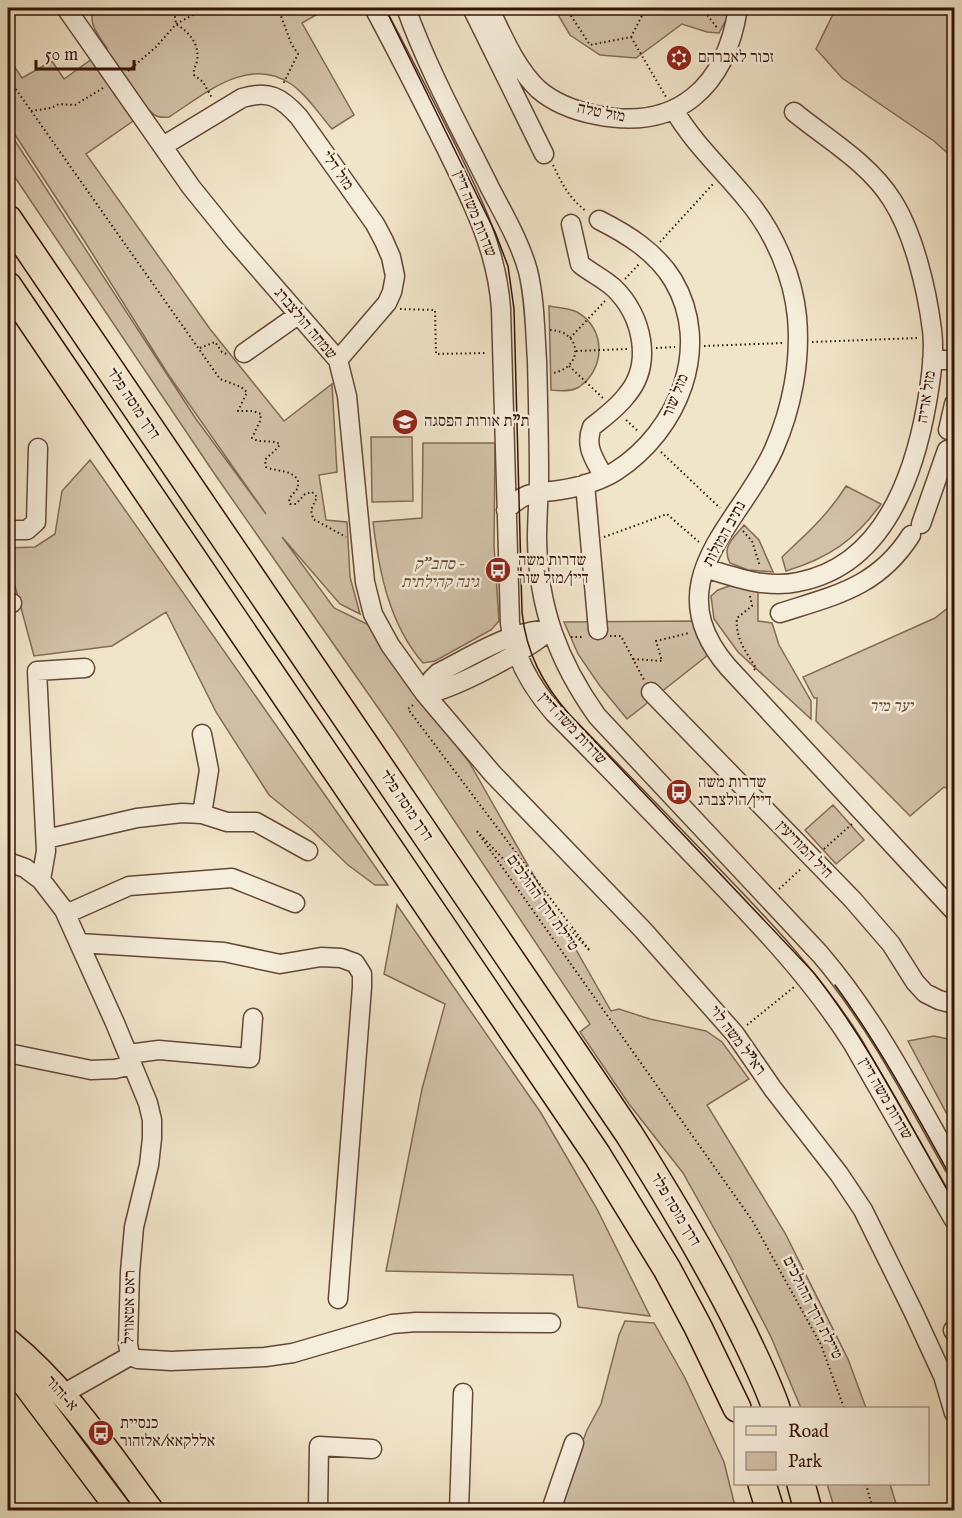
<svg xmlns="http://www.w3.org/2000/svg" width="962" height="1518" font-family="'IM FELL English','Frank Ruhl Libre',serif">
  <rect width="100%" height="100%" fill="#f1e5c9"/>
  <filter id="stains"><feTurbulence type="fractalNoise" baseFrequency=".00333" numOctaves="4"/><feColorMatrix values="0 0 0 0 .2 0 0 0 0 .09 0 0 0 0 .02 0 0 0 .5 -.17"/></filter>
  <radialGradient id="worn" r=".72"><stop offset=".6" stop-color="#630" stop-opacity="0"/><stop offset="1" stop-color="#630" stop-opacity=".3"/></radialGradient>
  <path fill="#d1c1a8" stroke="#836a56" stroke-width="1.5" d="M95 8H328L302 23 354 115 332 129C319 114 307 95 291 84 248 55 205 94 169 117 160 118 155 117 149 110L86 154 210 329 284 421 332 384 337 472 319 475 326 520 347 522 350 577 360 614 340 604 282 537 334 608 369 625 415 692 469 762 611 1011 619 1009 650 1019 706 1031 722 1042 749 1079 707 1105 785 1233 848 1359 866 1408H801L771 1337 730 1257 683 1173 629 1104 580 1032 590 1024 395 732 216 476 8 167V130L196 419 266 514 168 374 85 242 8 124V57L22 78 52 61 64 79 107 48C99 36 86 22 95 8Z
    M554 8H729L728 16 719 33 707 32 682 24 636 58 600 55 570 35Z
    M836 8H954V159L934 141 842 78 816 49Z
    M549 306C559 308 569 308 577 312 606 328 606 369 579 387 571 392 560 391 551 390Z
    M371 437H412L413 501 372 502Z
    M423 443H495L494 546 499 621 491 630 435 661 423 663C389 624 379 571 373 522L422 518Z
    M90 460 388 885H375L348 865 311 829 269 795 216 712 166 612 112 646 34 656 8 560V548L35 547 55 534 62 491Z
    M846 486 881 504C855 540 829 558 786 571L782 557C805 535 829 514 846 486Z
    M744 525 759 540 773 572 748 570 730 563C721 546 734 538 744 525Z
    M732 585 758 588V621L772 623 779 645 811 701V719L738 652 714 619 711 596 718 590Z
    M954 603V791L944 787 910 816 816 721 817 698H814L803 677 935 618Z
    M697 621 708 655 627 719 600 686 578 654 564 622Z
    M833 805 864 840 836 864 805 830Z
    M397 905 541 1113 597 1209 650 1316 578 1307 573 1275 386 1271 422 1089 445 1004 384 974Z
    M934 1036 948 1039 954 1043V1111L949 1118 908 1041Z
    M625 1321 654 1323 685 1378 724 1462 736 1510H559L563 1493 587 1430 601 1404 619 1335Z
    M827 1484H890L898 1510H835Z"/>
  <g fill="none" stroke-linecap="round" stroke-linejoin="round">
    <g stroke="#644736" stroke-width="21">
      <path id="minor" d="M66 8 191 187 233 239 338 360 347 396 365 582 373 614 390 645 425 694 492 773 643 930 735 1034 773 1089 839 1174 863 1210 913 1311 943 1376 954 1413
        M374 8C398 53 422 100 445 146 471 199 497 249 501 309L510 623C514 658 532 688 555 714 607 766 658 819 709 872 762 927 812 979 853 1044L954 1220
        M406 8C428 70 461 129 490 188 504 215 520 242 528 271 535 300 535 331 537 361 538 399 539 437 539 475 539 496 537 517 537 539 538 607 558 661 597 716L820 954C875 1018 913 1093 954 1166
        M472 8 544 154
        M489 8C503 36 515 67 538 89 554 103 576 111 596 115 678 132 726 86 738 8
        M674 110C694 144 723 170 748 201 774 232 793 276 797 317 801 361 792 408 774 449 740 525 654 581 728 667L954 911
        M163 146 242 98C269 90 281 97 299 117L375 224 384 241 391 257 395 276 392 292 387 303 338 360
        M571 224 580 264C591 273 603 278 614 288 642 315 654 364 626 396 617 408 603 418 592 427 584 447 595 460 604 477
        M244 353 298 315
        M932 360H954
        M948 430 954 404
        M585 484 598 630
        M506 510C527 490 534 494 560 490 579 487 600 481 616 471 678 431 713 347 673 280 656 252 627 234 599 220
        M921 524 947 450
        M8 530H27L36 522 38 448
        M705 568C734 577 767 589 798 582 883 566 914 477 927 402 931 379 935 353 932 330 927 290 914 234 892 200 869 163 827 139 794 112
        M8 604 12 603
        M780 613C836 595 878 587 911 535
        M651 692 853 900 891 944 915 982 925 993 939 1000 954 1004
        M425 694 432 679 438 673C474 655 509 631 551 629
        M425 694C453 690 530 649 551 629
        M202 734 209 770 202 814
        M46 839 137 818 182 813 202 814 227 822H256L308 851
        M8 862 25 868 41 880 64 910 115 1023 148 1103 152 1120V1138L149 1165 134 1227 130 1272 128 1344 130 1356 138 1359 171 1361 265 1357 293 1353 392 1324 416 1322 551 1323
        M41 880 46 851 37 671 85 668
        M66 914 129 886 232 878 295 903
        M79 943 224 952 280 964 321 957 341 958 355 963 362 974V987L338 1299
        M8 1053 91 1070 115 1069 132 1065
        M128 1054 159 1050 250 1058 253 1018
        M953 1330 954 1332
        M63 1394 130 1356
        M318 1510 319 1446 372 1449
        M459 1510 463 1393
        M551 1510 574 1443"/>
    </g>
    <g stroke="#351205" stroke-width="27">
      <path id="major" d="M8 1341C66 1388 107 1451 151 1510
        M8 1368 26 1386 119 1510"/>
    </g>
    <g stroke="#351205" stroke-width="30">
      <path id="highway" d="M8 219 629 1134C670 1199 709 1264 743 1333 755 1358 767 1382 776 1408
        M8 286 597 1155 667 1269 698 1327 737 1408
        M762 1484 770 1510
        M801 1484 808 1510"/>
    </g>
    <path stroke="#351205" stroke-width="2" stroke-dasharray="1.5 3" stroke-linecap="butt" d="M172 8 174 10 176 24C189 32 200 44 197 61 196 67 193 68 194 75L203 82 212 98
      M278 8 291 43 298 54 283 84
      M566 8 590 45 631 37 646 8
      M702 8 718 29
      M631 37 666 97
      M128 71 156 47 176 24 206 8
      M8 78 220 379 241 387 247 392 238 411H253L261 414 260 421 252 438C261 444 270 439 280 444 276 451 270 454 265 460L266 467C277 472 290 469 298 480V488L289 499 290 504H296L305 494 312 492 317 497 311 510 313 519 346 537
      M31 111 51 108 59 104 75 105 103 88
      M553 165C562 184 569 198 586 211
      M660 242 713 184
      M625 279 640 263
      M400 309 435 310 436 354 486 353
      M550 330C582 331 584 367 553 373
      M570 338 605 301
      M812 342 917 338
      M704 346 783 343
      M200 348 215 342 222 352 229 355
      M656 348 675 347
      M576 351 627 349
      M569 366 604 399
      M626 420 639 432
      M661 452 720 508
      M743 531 752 541 760 566
      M604 537 667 514 700 543
      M750 596 752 606 737 618C735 638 746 652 756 668L753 671
      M610 636H621L644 680
      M571 637H584
      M633 659 662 661 656 641 689 633
      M413 705 408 709 590 951 476 830 752 1220 821 1345 844 1408
      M824 849 853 823
      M779 889 802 868
      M747 1025 794 987
      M866 1484 873 1510"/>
    <use href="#minor" stroke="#f6eedc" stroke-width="18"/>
    <use href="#major" stroke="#f1e5c9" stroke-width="24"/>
    <use href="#highway" stroke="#f1e5c9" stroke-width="27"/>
    <path stroke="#351205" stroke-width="1.5" d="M385 8 495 232 508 266 514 309 522 612C526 653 543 684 569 714L814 973C869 1043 910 1125 954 1202
      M835 985C881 1048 917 1116 954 1183"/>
  </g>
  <defs>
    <g id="synagogue-disc" transform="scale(1.35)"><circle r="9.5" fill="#8f2418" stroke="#f6eedc"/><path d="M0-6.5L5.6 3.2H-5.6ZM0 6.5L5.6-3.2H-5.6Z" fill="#fff"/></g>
    <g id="school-disc" transform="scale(1.35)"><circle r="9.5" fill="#8f2418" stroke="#f6eedc"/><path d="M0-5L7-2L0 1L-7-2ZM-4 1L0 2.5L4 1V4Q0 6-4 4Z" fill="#fff"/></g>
    <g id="bus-disc" transform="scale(1.35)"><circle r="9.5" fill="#8f2418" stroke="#f6eedc"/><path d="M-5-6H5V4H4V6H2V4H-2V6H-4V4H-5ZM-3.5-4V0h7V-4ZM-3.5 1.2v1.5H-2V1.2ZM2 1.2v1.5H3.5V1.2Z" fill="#fff"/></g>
  </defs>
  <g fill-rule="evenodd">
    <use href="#synagogue-disc" x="679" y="58"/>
    <use href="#school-disc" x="405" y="422"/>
    <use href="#bus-disc" x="498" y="570"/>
    <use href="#bus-disc" x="679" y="792"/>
    <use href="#bus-disc" x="101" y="1433"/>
  </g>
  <g text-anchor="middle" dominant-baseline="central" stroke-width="5" stroke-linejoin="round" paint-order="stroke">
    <g font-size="16" fill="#351205" stroke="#f6eedc" text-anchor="start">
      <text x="698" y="58">זכור לאברהם</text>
      <text x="424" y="422">ת"ת אורות הפסגה</text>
      <text x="518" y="561">שדרות משה<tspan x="518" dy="18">דיין/מזל שור</tspan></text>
      <text x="698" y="783">שדרות משה<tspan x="698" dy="18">דיין/הולצברג</tspan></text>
      <text x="120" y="1424">כנסיית<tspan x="120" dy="18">אללקאא/אלזהור</tspan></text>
    </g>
    <g font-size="16" fill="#351205" stroke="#f6eedc">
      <text transform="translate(601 113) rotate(11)">מזל טלה</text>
      <text transform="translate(337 171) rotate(55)">מזל דלי</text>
      <text transform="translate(474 214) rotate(68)">שדרות משה דיין</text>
      <text transform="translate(305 324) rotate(50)">שמחה הולצברג</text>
      <text transform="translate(676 396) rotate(-68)">מזל שור</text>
      <text transform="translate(927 397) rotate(-81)">מזל אריה</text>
      <text transform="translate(133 404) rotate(56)">דרך מוסה פלד</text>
      <text transform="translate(725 534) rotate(-61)">נתיב המזלות</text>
      <text transform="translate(572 729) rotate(47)">שדרות משה דיין</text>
      <text transform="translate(406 806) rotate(56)">דרך מוסה פלד</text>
      <text transform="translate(804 850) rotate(46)">חיל המודיעין</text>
      <text transform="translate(542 903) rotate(55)">טיילת דרך ההולכים</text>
      <text transform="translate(737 1041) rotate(53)">רא"ל משה לוי</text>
      <text transform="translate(885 1099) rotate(60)">שדרות משה דיין</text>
      <text transform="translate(675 1210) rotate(59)">דרך מוסה פלד</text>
      <text transform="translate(130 1307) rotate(-89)">ראס אטאוויל</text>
      <text transform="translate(812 1308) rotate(63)">טיילת דרך ההולכים</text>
      <text transform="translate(61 1394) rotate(49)">א-זהור</text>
    </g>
    <g font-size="16" font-style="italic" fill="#644736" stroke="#f6eedc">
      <text x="440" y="565">סחב"ק -<tspan x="440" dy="18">גינה קהילתית</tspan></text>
      <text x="891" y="707">יער מיר</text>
    </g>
  </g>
  <rect width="962" height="1518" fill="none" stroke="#f1e5c9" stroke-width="30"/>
  <rect x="9" y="9" width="944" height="1500" fill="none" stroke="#351205" stroke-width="3"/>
  <rect x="15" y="15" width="932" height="1488" fill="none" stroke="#351205" stroke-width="1.5"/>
  <rect x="734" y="1407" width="195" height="78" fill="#f6eedc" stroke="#a99686" stroke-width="1.5"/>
  <rect x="746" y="1426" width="30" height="9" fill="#f1e5c9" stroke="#a99686" stroke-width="1.5"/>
  <text x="788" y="1437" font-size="18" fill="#351205">Road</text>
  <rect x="746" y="1452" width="30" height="18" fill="#d1c1a8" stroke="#a99686" stroke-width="1.5"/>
  <text x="788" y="1467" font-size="18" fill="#351205">Park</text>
  <path d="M36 60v9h98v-9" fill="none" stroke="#351205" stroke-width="3"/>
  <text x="45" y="60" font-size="18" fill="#351205" stroke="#f6eedc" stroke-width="4.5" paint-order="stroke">50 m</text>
  <rect width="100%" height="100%" filter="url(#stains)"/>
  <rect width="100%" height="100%" fill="url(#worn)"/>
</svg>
